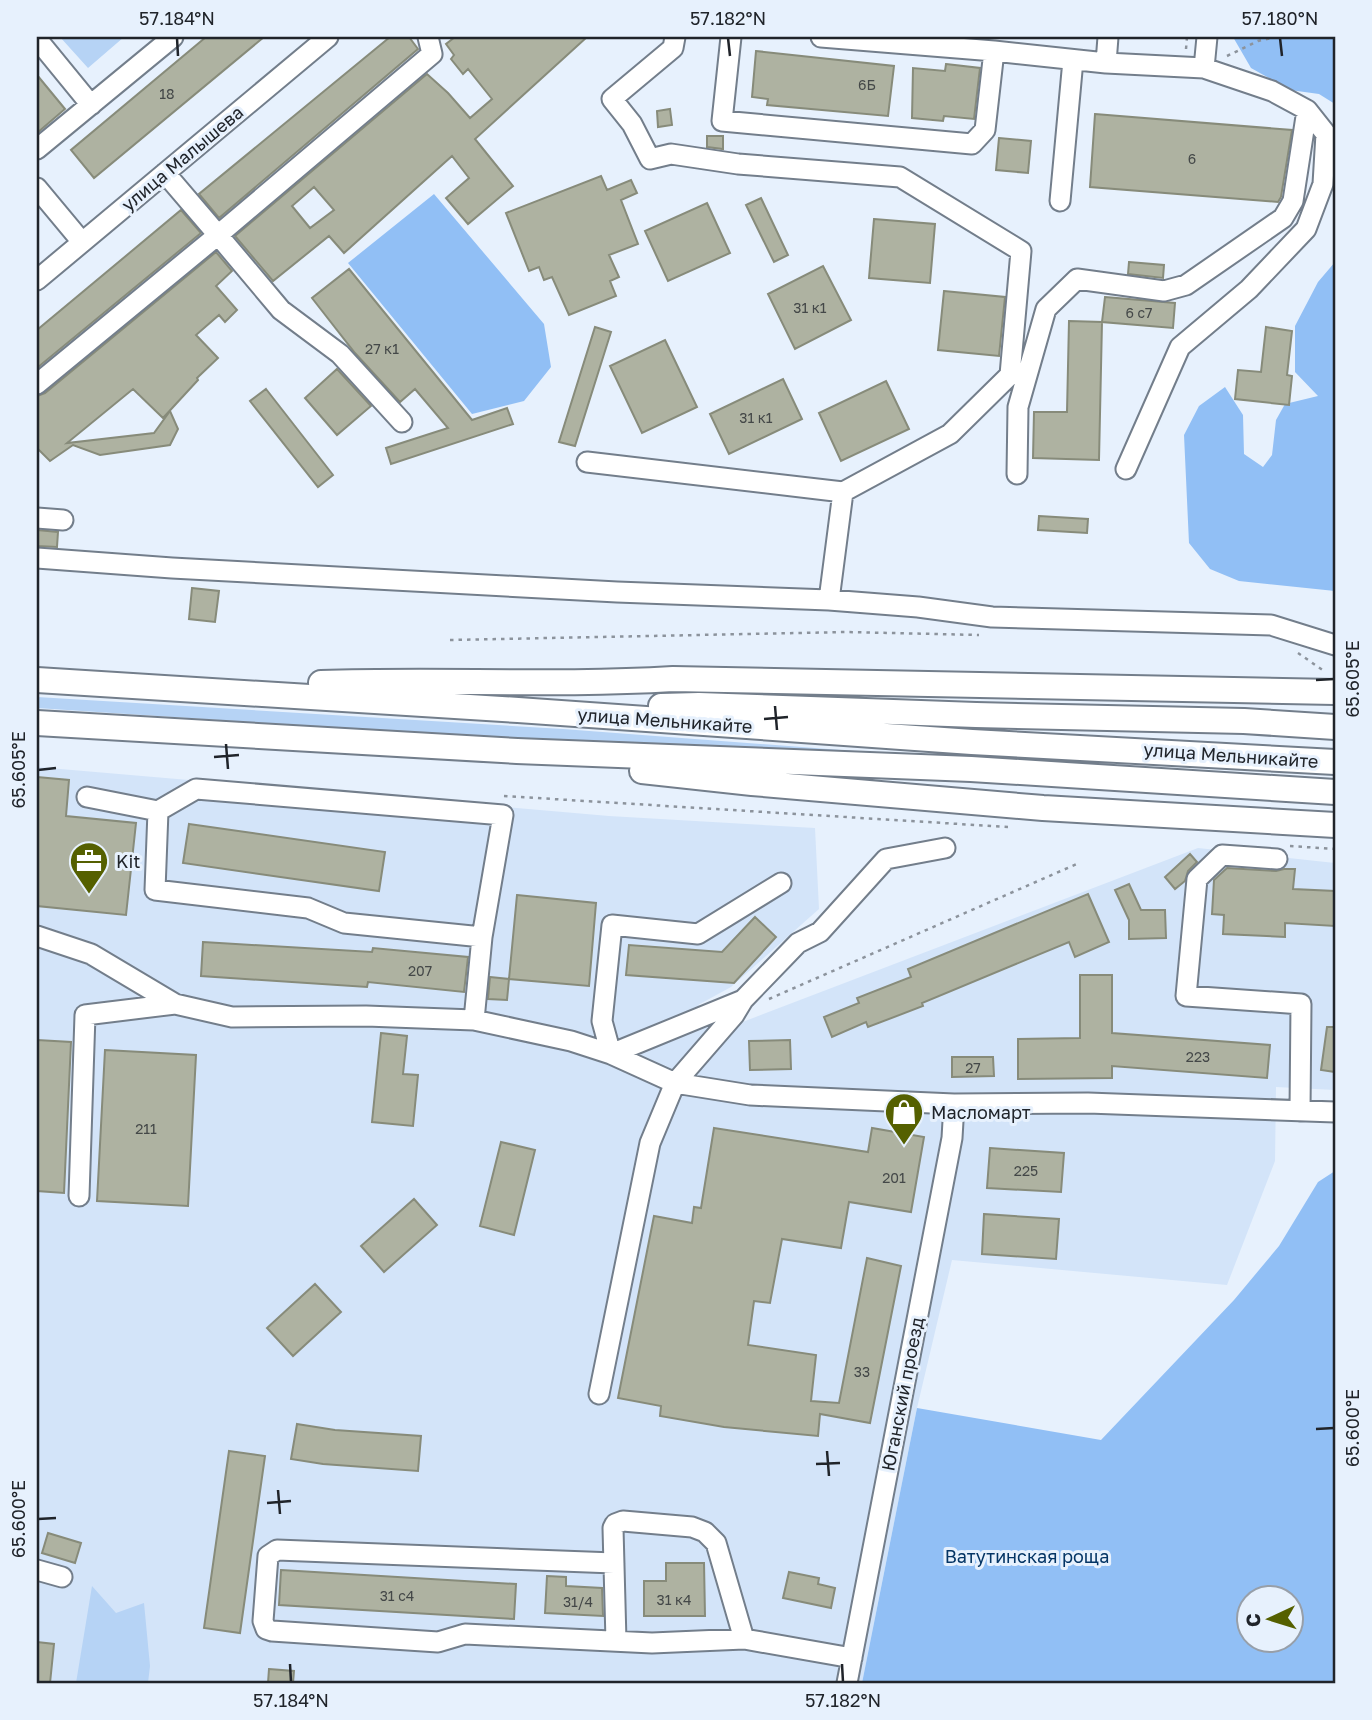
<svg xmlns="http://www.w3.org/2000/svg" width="1372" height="1720" font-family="'Golos Text',sans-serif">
  <rect width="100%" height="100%" fill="#e7f1fd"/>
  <path fill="#d3e4f9" d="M37 767 609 816 815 828 819 909 731 987 698 1005 740 1023 1198 848 1335 863V1090L1276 1087 1275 1161 1227 1285 952 1260 917 1408 862 1683H37Z"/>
  <path fill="#b6d3f5" d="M60 37H124L88 68Z
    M37 697 563 729 881 753V756L460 736 37 708Z
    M92 1586 116 1613 144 1603 150 1666 148 1683H76Z"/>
  <path fill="#91bff5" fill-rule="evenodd" d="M1233 37H1335V104L1319 94 1290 90 1251 68Z
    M434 194 544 324 551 367 524 401 472 414 348 263Z
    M1335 262V591L1239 581 1210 569 1189 543 1184 435 1199 406 1225 387 1243 415 1244 454 1263 467 1272 455 1276 420 1285 404 1318 396 1295 372V326L1318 282Z
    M1335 1171V1683H862L917 1408 1101 1440 1234 1300 1279 1246 1318 1182ZM1250 1598H1292V1640H1250Z"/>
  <path fill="#aeb2a1" stroke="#878b7a" stroke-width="2" fill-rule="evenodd" d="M206 37H264L94 178 71 150Z
    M390 37H409L418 49 219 218 199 194Z
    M455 37H587L475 139 513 186 468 224 446 198 469 178 452 156 344 253 329 236 273 281 235 236 427 74 448 93 470 118 492 99 468 69 463 74 451 59 454 55 446 44ZM314 187 334 210 310 228 292 206Z
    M756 51 894 66 888 116 767 105 768 99 752 97Z
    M946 64 980 68 974 119 944 116 943 121 912 118 913 68 945 71Z
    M37 75 65 109 37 133Z
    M670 109 672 125 658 127 657 111Z
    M1095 114 1292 130 1281 197 1278 202 1090 187Z
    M707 136H723V149L707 147Z
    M999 138 1031 141 1028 173 996 170Z
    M601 176 607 190 631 180 637 193 621 200 638 244 609 255 619 277 610 281 616 296 569 315 552 277 544 280 539 267 529 271 506 213Z
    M761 198 788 255 774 262 746 205Z
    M707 203 730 253 668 281 645 231Z
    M181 210 201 233 37 368V330Z
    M874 219 935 224 930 283 869 278Z
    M216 252 232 271 216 286 237 310 225 322 219 315 196 335 218 358 197 378 198 380 163 418 133 389 67 443 154 433 170 411 178 429 170 445 100 455 73 445 50 461 37 448V396L45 393Z
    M1129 262 1164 265 1163 278 1128 274Z
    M823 266 851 320 795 349 768 294Z
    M349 269 472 420 507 408 513 424 391 464 386 448 448 428 415 389 400 402 355 353 312 298Z
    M944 291 1005 297 999 356 938 350Z
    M1105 297 1175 303 1173 328 1102 322Z
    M1069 321 1102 322 1099 460 1033 458 1034 412H1067Z
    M595 327 611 332 575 446 559 442Z
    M1266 327 1292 331 1287 375 1292 376 1289 405 1235 399 1238 370 1261 372Z
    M665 340 697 407 642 433 610 366Z
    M337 369 371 406 337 435 305 398Z
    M783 379 802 419 729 454 710 414Z
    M886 381 909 429 841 461 819 413Z
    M266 389 333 475 318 487 250 401Z
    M1039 516 1088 519 1087 533 1038 530Z
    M37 530 58 532 57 547 37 546Z
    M192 588 219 591 215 622 189 619Z
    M37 777 69 780 66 816 136 823 126 915 37 906Z
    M189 824 385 852 379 891 183 863Z
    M1190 854 1197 862 1188 871 1185 881 1175 889 1165 877Z
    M1227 868 1276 871 1284 869H1295L1293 889 1335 891V926L1285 923V937L1223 934 1224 915 1212 914 1214 880Z
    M1129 884 1141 910H1165L1166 938 1129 939V920L1115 890Z
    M1088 894 1109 942 1075 957 1069 942 922 1003 923 1006 868 1027 866 1022 832 1037 824 1017 859 1003 857 998 911 977 908 969Z
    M517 895 596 903 589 986 509 979Z
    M755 917 776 937 734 983 626 975 629 945 722 952Z
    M203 942 372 952 373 948 468 957 464 992 368 982 367 987 201 976Z
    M1080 975H1112V1033L1270 1045 1267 1078 1112 1066V1078L1018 1079V1039L1080 1038Z
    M490 977 509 979 507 1000 488 999Z
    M1327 1027H1335V1072L1321 1070Z
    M381 1033 407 1036 403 1074 418 1075 413 1126 372 1122Z
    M37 1040 71 1042 64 1193 37 1191Z
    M790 1040 791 1069 750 1070 749 1041Z
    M105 1050 196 1055 188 1206 97 1201Z
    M952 1057H993L994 1076 952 1077Z
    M714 1128 868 1152 872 1128 924 1137 911 1212 849 1202 841 1248 782 1239 770 1303 754 1301 748 1345 816 1355 811 1401 839 1403 867 1258 901 1266 870 1423 820 1414 818 1436 724 1427 660 1416 661 1406 618 1398 654 1216 692 1223 694 1207 701 1208Z
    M501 1142 535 1150 514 1235 480 1226Z
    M990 1148 1064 1153 1061 1192 987 1188Z
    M414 1199 437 1225 384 1272 361 1246Z
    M984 1214 1059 1219 1056 1259 982 1254Z
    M315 1284 341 1312 293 1356 267 1328Z
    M297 1424 335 1430 421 1436 418 1471 323 1464 291 1459Z
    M229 1451 265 1456 240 1633 204 1628Z
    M48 1533 81 1543 75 1563 42 1553Z
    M666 1563H704L705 1616H644V1581H666Z
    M281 1570 516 1584 514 1619 279 1605Z
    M789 1572 819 1578 818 1584 835 1588 831 1608 783 1598Z
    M547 1576 566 1577V1586L602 1588 603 1616 545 1613Z
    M37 1642 54 1644 50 1683H37Z
    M269 1669 294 1671 293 1683H268Z"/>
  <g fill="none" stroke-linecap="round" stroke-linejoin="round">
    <g stroke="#737e8b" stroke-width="23">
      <path id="minor" d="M731 37 722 121 972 144 985 130 994 51 1106 63 1108 37
        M821 37 994 51
        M37 39 91 105
        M1106 63 1204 68 1272 91 1307 110 1326 134 1323 184 1306 229 1249 289 1180 347 1126 469
        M1204 68 1207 37
        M37 149 173 37
        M37 188 82 242
        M1060 201 1073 60
        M37 280 328 37
        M37 384 218 235 165 173
        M402 422 340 354 281 310 218 235 432 54 428 37
        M587 462 843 492 950 434 1010 375 1021 251 900 177 738 164 671 154 650 159 632 124 612 99 673 48 675 37
        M1017 474 1018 407 1046 309 1077 279 1164 291 1186 285 1283 218 1293 201 1307 110
        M37 518 63 520
        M37 558 172 568 617 592 829 600 918 607 992 617 1271 625 1335 645
        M829 600 843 492
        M87 797 158 811 155 890 308 908 344 923 482 937 474 1020
        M158 811 196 789 503 815 482 937
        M1277 859 1222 855 1197 879 1186 996 1301 1004 1300 1111
        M781 883 698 934 612 925 602 1021 611 1054 743 1000 798 943 820 932 886 859 945 848
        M37 936 91 954 175 1004 232 1017 366 1016 474 1020 571 1041 611 1054 675 1083 750 1095 954 1104 1088 1103 1335 1112
        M79 1196 85 1015 175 1004
        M599 1394 650 1143 675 1083 734 1015 743 1000
        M614 1563 277 1550 268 1556 263 1621 266 1629 272 1631 438 1642 465 1634 652 1643 744 1639 852 1658
        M37 1570 62 1577
        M616 1641 613 1528 615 1524 623 1521 692 1527 705 1532 716 1543 744 1639
        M847 1683 952 1138 954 1104"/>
    </g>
    <g stroke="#737e8b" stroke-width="28">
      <path id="major" d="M37 680 518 710 972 742 1335 762
        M321 683C439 679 556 686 673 679L1335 692
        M661 706 699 705 976 715 1244 721 1335 727
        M37 723 517 751 971 769 1335 792
        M642 771 752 783 1043 808 1335 825"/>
    </g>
    <path stroke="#8c939c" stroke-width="2.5" stroke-dasharray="3.5 5" stroke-linecap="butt" d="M1186 49 1187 37
      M1227 56 1258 41 1276 37
      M450 640 847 632 979 635
      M1298 653 1324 671
      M504 796 1008 827
      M1290 846 1335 849
      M769 999 1079 863"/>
    <use href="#minor" stroke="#fff" stroke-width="19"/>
    <use href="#major" stroke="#fff" stroke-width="24"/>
  </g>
  <path fill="none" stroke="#20242a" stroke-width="2.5" d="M177 38 178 56M728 38 730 56M1280 38 1282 56M1316 680 1334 679M775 706 777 730M764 719 788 717M226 744 228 769M214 757 239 755M38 770 56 768M1316 1429 1334 1428M827 1451 829 1476M816 1464 840 1463M278 1490 280 1514M267 1503 291 1501M38 1519 56 1518M290 1664 291 1682M842 1664 843 1682"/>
  <defs>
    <g id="office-pin" transform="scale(2.0125)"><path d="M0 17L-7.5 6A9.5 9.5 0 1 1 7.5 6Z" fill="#556000" stroke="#e7f1fd"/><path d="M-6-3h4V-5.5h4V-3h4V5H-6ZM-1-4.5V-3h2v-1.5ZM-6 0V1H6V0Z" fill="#fff"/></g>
    <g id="shop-pin" transform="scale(2.0125)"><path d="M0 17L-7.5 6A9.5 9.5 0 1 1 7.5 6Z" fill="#556000" stroke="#e7f1fd"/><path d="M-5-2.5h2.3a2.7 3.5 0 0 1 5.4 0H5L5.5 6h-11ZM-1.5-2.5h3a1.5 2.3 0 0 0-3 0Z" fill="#fff"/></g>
  </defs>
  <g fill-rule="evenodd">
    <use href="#office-pin" x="89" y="861"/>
    <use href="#shop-pin" x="904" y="1112"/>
  </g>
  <g text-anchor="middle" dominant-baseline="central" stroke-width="6" stroke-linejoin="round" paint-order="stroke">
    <g font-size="14" fill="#444848">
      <text x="867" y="84">6Б</text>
      <text x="167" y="93">18</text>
      <text x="1192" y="158">6</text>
      <text x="810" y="307">31 к1</text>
      <text x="1139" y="312">6 с7</text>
      <text x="382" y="348">27 к1</text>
      <text x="756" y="417">31 к1</text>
      <text x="420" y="970">207</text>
      <text x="1198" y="1056">223</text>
      <text x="973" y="1067">27</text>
      <text x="146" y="1128">211</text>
      <text x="1026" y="1170">225</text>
      <text x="894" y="1177">201</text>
      <text x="862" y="1371">33</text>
      <text x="397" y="1595">31 с4</text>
      <text x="674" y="1599">31 к4</text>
      <text x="578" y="1601">31/4</text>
    </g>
    <g font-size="18" fill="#20242a" stroke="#e7f1fd">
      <text transform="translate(182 158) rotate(-40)">улица Малышева</text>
      <text transform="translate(665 720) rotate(4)">улица Мельникайте</text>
      <text transform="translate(1231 755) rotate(4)">улица Мельникайте</text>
      <text transform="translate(902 1394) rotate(-79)">Юганский проезд</text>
    </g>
    <g font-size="18" fill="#20242a" stroke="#e7f1fd" text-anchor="start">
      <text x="116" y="861">Kit</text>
      <text x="931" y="1112">Масломарт</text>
    </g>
    <g font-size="18" fill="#043565" stroke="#e7f1fd">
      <text x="1027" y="1556">Ватутинская роща</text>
    </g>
  </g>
  <rect width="1372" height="1720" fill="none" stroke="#e7f1fd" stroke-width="77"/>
  <g transform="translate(1270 1619) rotate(266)"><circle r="33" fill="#e7f1fd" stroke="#979fa9" stroke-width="2"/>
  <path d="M0-5L12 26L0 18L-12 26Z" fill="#556000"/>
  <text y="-10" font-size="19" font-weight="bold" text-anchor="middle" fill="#20242a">С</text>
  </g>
  <rect x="38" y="38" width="1296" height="1644" fill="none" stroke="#20242a" stroke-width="2.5"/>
  <g font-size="18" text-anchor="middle" fill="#20242a">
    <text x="177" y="25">57.184°N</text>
    <text x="728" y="25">57.182°N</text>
    <text x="1280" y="25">57.180°N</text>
    <text transform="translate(1353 679) rotate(-90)" y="6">65.605°E</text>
    <text transform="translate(19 770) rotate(-90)" y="6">65.605°E</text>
    <text transform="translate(1353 1428) rotate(-90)" y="6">65.600°E</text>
    <text transform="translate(19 1519) rotate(-90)" y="6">65.600°E</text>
    <text x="291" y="1707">57.184°N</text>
    <text x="843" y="1707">57.182°N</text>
  </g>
</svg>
